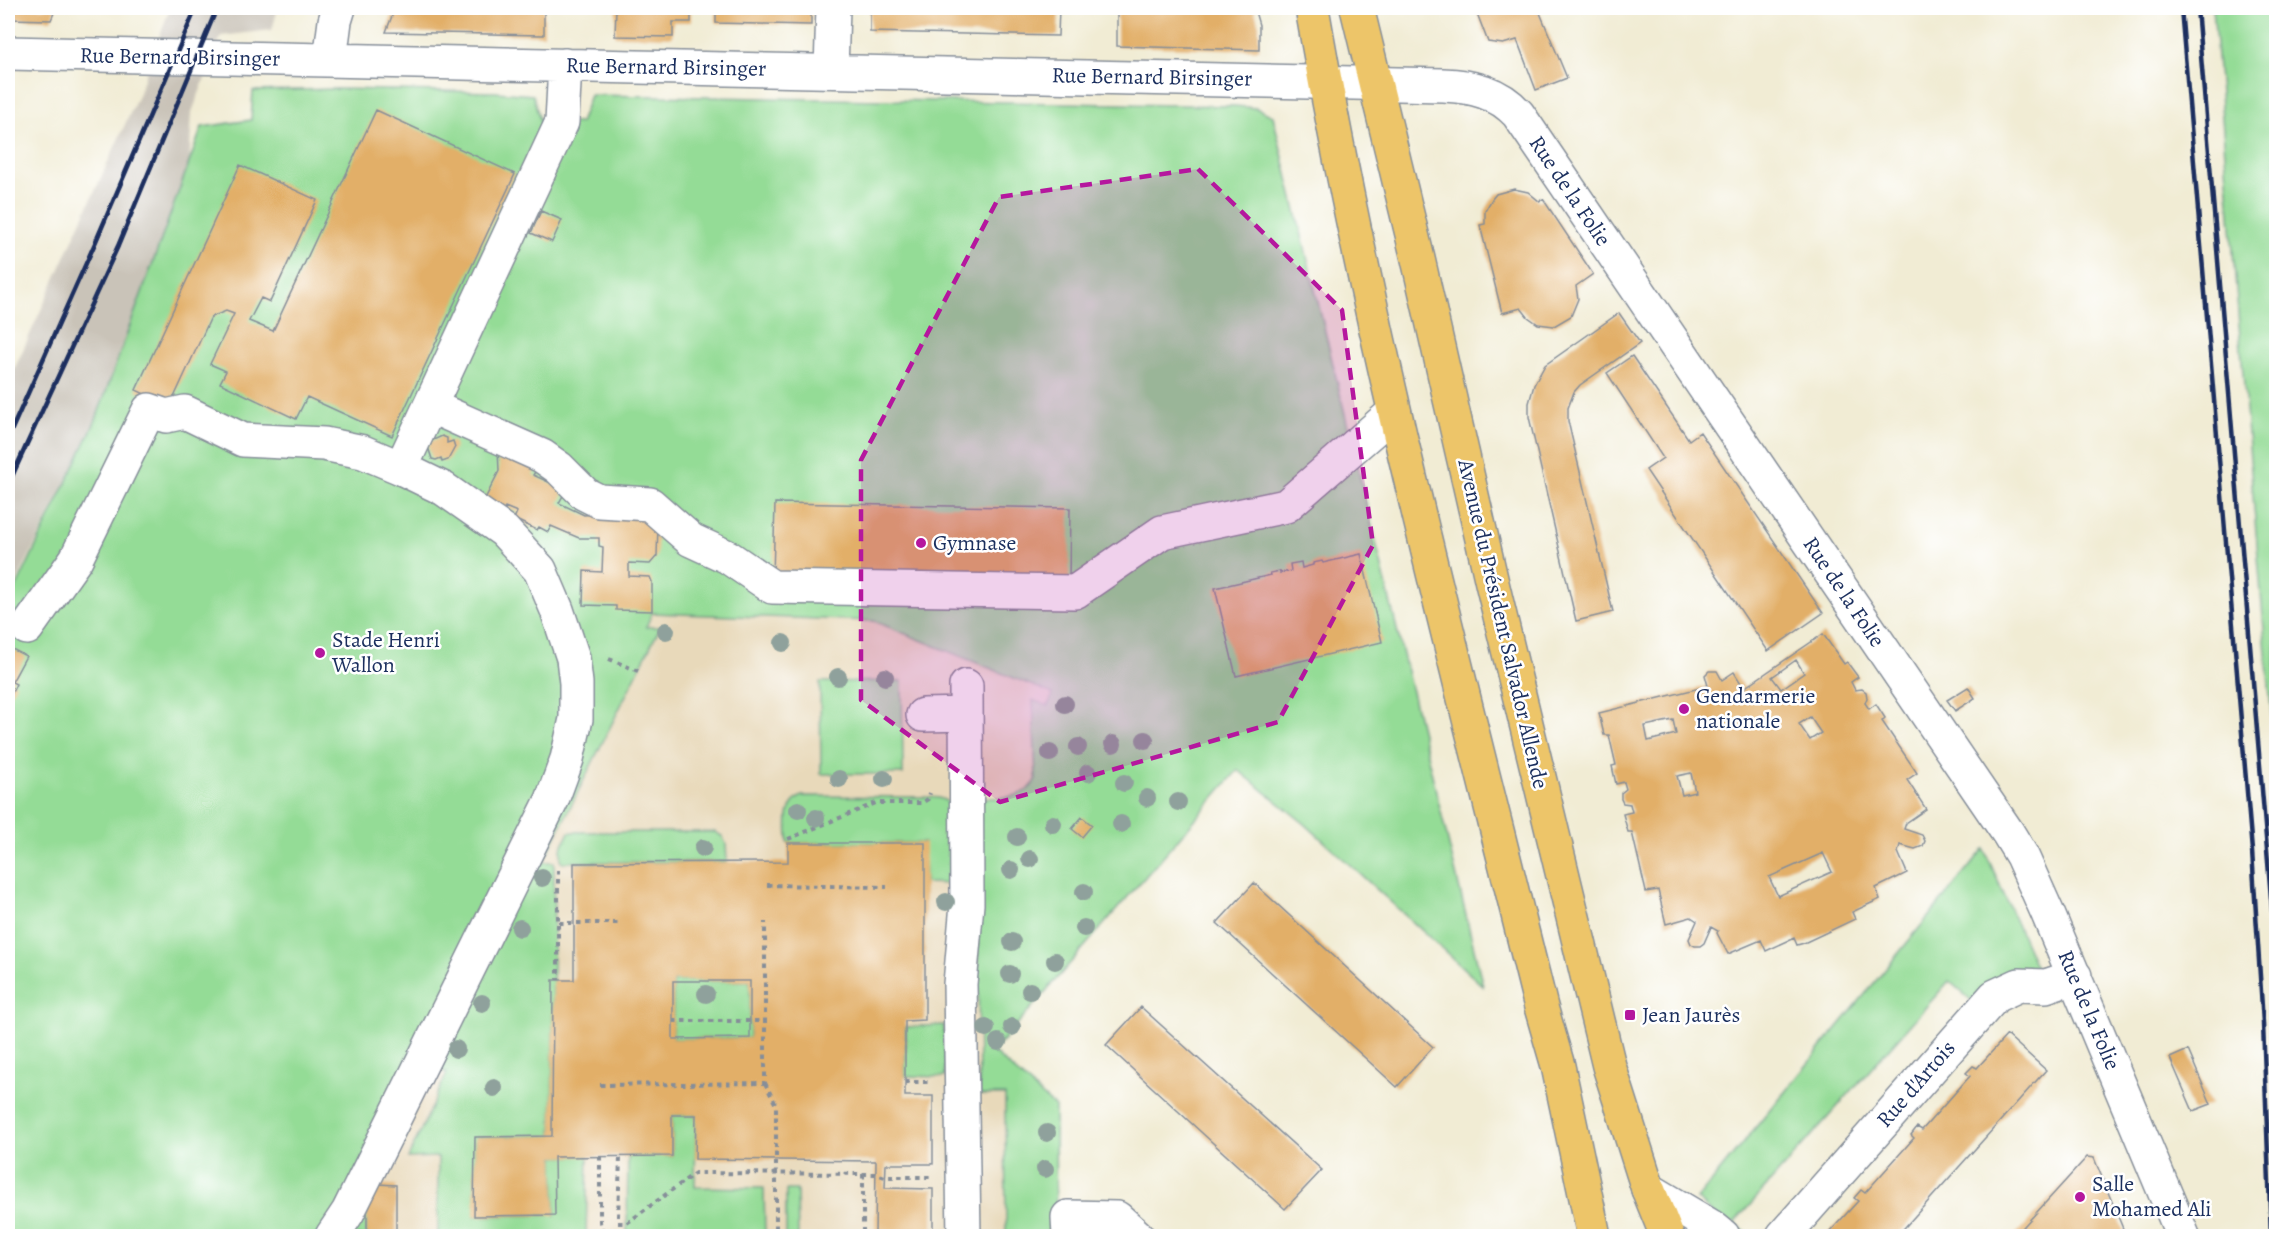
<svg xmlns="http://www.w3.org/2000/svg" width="2284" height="1244" font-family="Alegreya,serif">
  <rect width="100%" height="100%" fill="#fff"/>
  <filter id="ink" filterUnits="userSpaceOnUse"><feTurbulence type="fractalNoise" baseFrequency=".0167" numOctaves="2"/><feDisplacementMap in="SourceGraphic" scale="12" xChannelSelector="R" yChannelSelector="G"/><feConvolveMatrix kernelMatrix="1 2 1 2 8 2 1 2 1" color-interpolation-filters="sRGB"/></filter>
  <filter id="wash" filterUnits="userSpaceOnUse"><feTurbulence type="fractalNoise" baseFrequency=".008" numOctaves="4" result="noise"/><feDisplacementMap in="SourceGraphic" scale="24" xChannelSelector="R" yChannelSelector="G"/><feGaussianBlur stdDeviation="1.35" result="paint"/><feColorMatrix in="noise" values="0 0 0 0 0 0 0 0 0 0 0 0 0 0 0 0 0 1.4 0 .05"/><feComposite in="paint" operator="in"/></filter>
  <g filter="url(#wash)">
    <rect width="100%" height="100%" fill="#f1ecd4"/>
    <path fill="#e8d9ba" d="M652 613 874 621 1239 770 993 1052 1055 1107 1056 1236H347L549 850 538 844Z"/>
    <path fill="#c9c3b8" d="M170 8H278L272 30 221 36 192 112 187 207 141 328 8 599V383L137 98Z"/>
    <path fill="#94dc96" stroke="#58867a" stroke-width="1.5" d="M2213 8H2276V761L2265 642Z
      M337 89 496 92 533 95 540 121 580 123 590 95 1235 106 1256 108 1273 116 1483 986 1305 824 1238 770 993 1052 1055 1107 1056 1236H1006L1005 1095H979L977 799C999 797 1024 801 1036 780L1033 700 1048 706 1053 694 874 621 652 613 646 627H660L543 862H554L552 1136 475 1137V1216L555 1215 554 1157 588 1156 586 1236H438V1157L408 1158 447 1073 432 1065 367 1204V1236H8V605L95 422 202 127 251 120 253 91Z
      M902 681 903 774H821L820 682Z
      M802 796 922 797C937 797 945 797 955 809L957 884 925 883 924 843H788C788 825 783 805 802 796Z
      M569 832H715L722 836 726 844 727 862H561V849Z
      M1984 849 2037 970 1971 1000 1949 981 1734 1223 1750 1236H1738L1697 1199Z
      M673 981H750V1038L673 1039Z
      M944 1025 945 1077 905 1076 906 1027Z
      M672 1115H696L695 1187 764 1188 765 1236H627L628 1156H672Z
      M786 1190H797L798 1236H786Z"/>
    <g id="blocks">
      <path fill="#e2af68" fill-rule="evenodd" d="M8 8H56L51 20 8 19Z
        M395 8H544V35L386 32Z
        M616 8H691V22H673V37L615 36Z
        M716 8H811V25L716 23Z
        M870 8H1059L1058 36 870 32Z
        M1117 8H1254L1259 25V50L1117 46Z
        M1475 8H1538L1567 78 1536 90 1517 40 1503 44 1488 42Z
        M376 110 515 174 392 436 307 397 296 419 220 383 226 371 210 364 234 314 226 311 211 317 170 406 136 390 240 165 317 200 270 302 261 298 249 321 273 331Z
        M1514 189 1528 192 1539 201 1543 199 1593 274 1576 286 1578 299 1571 316 1554 326 1538 324 1528 317 1521 308 1502 313 1480 225 1485 224V211L1492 199 1496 194Z
        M541 211 562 220 552 242 531 233Z
        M1619 313 1640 343 1580 385 1574 392 1568 408V421L1613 612 1576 621 1529 417V403L1534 385 1545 365Z
        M1632 356 1689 440 1700 432 1823 613 1768 651 1646 470 1663 458 1607 373Z
        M442 436 447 438V443L453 441 455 447 448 460 442 462 441 458 436 460 432 459 428 447 431 441Z
        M498 450 537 469 533 475 566 490 559 503 584 515 636 512 658 525 657 556 650 564 629 563V576L650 577 652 582V611L616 610V606L583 605 584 571 602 572 603 547 599 546V538H579L551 526 548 532 539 527 537 530 514 519 517 512 505 507 503 513 483 503 499 471Z
        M775 503 1070 508 1069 582 773 577Z
        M1361 554 1382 642 1236 676 1215 588 1271 575 1270 573 1280 571V573L1291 571 1290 564 1301 562 1302 568 1313 565V563L1322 561 1323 563Z
        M1823 634 1844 664 1847 662 1858 677 1851 682 1855 690 1862 689 1866 692 1867 698 1865 703 1869 709 1876 704 1885 718 1882 721 1917 773 1907 780 1926 809 1906 823 1904 829 1922 835 1925 841 1923 846 1915 849 1900 845 1898 852 1907 873 1876 888 1880 899 1852 912 1855 919 1804 943 1797 945 1794 938 1766 951 1761 940 1728 954 1717 933 1718 931 1711 927 1704 943 1700 946H1695L1691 944 1689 939 1697 921 1691 917 1666 924 1658 890 1646 892 1632 832H1628L1623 814 1632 812 1630 804 1623 803 1621 799V793L1626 789 1624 782 1616 784 1612 766 1616 765 1609 735H1604L1599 713 1708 686 1705 675 1709 671H1717L1722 680 1734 672 1744 688ZM1796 660 1804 673 1781 689 1772 677ZM1810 717 1821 733 1810 740 1799 724ZM1673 720 1676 734 1648 741 1645 726ZM1691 773 1695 792 1682 795 1677 776ZM1823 853 1832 872 1778 896 1769 877Z
        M10 648 26 656 12 682 16 684 8 701V654Z
        M1968 687 1975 698 1955 711 1947 700Z
        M1082 817 1092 825 1082 837 1072 829Z
        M788 843H925V1020L905 1021V1096H933V1164H886L885 1188 933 1189V1236H875L876 1161 695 1159 696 1115H672V1156L554 1157 555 1215 474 1216 475 1137 552 1136 553 980H574V863L788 862ZM673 981H750V1038L673 1039Z
        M1254 883 1433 1047 1397 1087 1217 923Z
        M1141 1007 1322 1170 1285 1209 1106 1045Z
        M2007 1035 2046 1070 1897 1236H1826L1858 1201 1854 1198 1861 1190 1865 1193 1914 1138 1911 1135 1917 1127 1922 1130 1970 1076 1966 1073 1973 1066 1977 1068Z
        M2188 1050 2211 1104 2193 1111 2170 1058Z
        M2087 1157 2094 1158 2126 1236H2015Z
        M377 1184 396 1185V1236H367V1204Z"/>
    </g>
  </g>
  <g filter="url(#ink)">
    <use href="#blocks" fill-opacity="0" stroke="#868e99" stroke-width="1.5"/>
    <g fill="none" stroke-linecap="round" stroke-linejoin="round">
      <g stroke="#868e99" stroke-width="36">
        <path id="minor" d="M8 53 1443 85C1472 86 1498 92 1518 114L2008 833 2022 856 2048 914 2183 1236
          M330 60 335 21 339 8
          M831 70 833 8
          M430 406 542 456 559 468 585 494 599 501 650 504 691 540 728 557 772 587 1075 592 1162 532 1286 506 1394 412
          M401 468 562 122 565 65
          M27 628 76 559 149 410 166 416 185 412 243 440 324 444 363 452 401 468 444 489 504 531 540 570 557 610 573 658 576 683V719L567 759 552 800 348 1212 332 1236
          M923 715 966 714
          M1648 1189 1712 1227 1723 1236
          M964 1236 960 984 967 904 966 686
          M1069 1236 1068 1217 1117 1218 1137 1236
          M1783 1236 1995 996 2019 985 2046 986 2075 976"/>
      </g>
      <g stroke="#868e99" stroke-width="36">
        <path id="major" d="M1312 8C1370 344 1459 675 1541 1007L1558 1066 1594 1236
          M1357 8 1418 259 1492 583 1609 1066 1648 1189 1667 1236"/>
      </g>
      <path stroke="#868e99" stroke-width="4" stroke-dasharray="4.5 4.5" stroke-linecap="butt" d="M609 659 638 671
        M788 839 876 803H922L928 799 930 793
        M558 870V923H620
        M767 885 887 887
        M558 924V980
        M673 1021H765
        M905 1082H928
        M765 1083 776 1105V1236
        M600 1085 765 1083V922
        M600 1156V1222L604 1236
        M863 1174V1236
        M618 1217 620 1157
        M618 1223H627L695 1173 876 1174 885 1177H930"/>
      <use href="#minor" stroke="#fff" stroke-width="33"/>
      <use href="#major" stroke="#edc569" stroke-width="33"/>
      <path stroke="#1b2f5e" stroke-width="4.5" d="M2181 8 2252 851 2263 1023 2271 1236
        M2197 8 2276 958
        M8 438 96 241 196 8
        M8 485 118 246 217 8"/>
    </g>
    <g fill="#8fa19c">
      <circle cx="666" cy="631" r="9"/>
      <circle cx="783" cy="643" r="9"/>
      <circle cx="838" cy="677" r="9"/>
      <circle cx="885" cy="677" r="9"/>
      <circle cx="1065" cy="704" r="9"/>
      <circle cx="1145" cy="740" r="9"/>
      <circle cx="1113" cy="744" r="9"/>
      <circle cx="1078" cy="747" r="9"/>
      <circle cx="1050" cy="753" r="9"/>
      <circle cx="1088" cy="773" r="9"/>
      <circle cx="839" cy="779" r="9"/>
      <circle cx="884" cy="779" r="9"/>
      <circle cx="1124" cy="783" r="9"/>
      <circle cx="1147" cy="798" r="9"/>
      <circle cx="1178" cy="802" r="9"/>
      <circle cx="798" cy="810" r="9"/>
      <circle cx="816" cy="818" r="9"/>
      <circle cx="1053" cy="824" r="9"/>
      <circle cx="1121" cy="824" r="9"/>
      <circle cx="1017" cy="837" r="9"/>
      <circle cx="703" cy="848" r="9"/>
      <circle cx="1030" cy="859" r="9"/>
      <circle cx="1011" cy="870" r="9"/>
      <circle cx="542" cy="878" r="9"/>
      <circle cx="1084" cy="892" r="9"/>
      <circle cx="946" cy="902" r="9"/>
      <circle cx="520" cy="928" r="9"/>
      <circle cx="1084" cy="928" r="9"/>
      <circle cx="1012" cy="942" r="9"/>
      <circle cx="1055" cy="961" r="9"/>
      <circle cx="1010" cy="974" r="9"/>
      <circle cx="1030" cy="991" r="9"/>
      <circle cx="706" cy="994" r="9"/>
      <circle cx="482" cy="1003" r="9"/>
      <circle cx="1012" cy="1027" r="9"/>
      <circle cx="986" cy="1028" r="9"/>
      <circle cx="998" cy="1042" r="9"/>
      <circle cx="456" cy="1049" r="9"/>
      <circle cx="494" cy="1088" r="9"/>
      <circle cx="1047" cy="1133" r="9"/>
      <circle cx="1045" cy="1169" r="9"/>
    </g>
  </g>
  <path fill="#b5179e" fill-opacity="0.2" stroke="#b5179e" stroke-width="4.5" stroke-dasharray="12 8" stroke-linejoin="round" d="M1198 169 1342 310 1373 545 1278 722 1000 802 861 700V460L999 197Z"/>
  <g fill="#b5179e" stroke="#fff" stroke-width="2">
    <circle cx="921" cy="543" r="6"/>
    <circle cx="320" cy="653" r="6"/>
    <circle cx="1684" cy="709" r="6"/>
    <rect x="1624" y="1009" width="12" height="12" rx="3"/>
    <circle cx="2080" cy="1197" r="6"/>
  </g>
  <g text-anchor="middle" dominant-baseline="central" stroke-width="5" stroke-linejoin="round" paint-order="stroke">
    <g font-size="22" fill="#1b2f5e" stroke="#fff">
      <text transform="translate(180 57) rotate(1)">Rue Bernard Birsinger</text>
      <text transform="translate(666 67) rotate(1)">Rue Bernard Birsinger</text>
      <text transform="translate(1152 77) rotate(1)">Rue Bernard Birsinger</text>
      <text transform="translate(1570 191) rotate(56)">Rue de la Folie</text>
      <text transform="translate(1844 592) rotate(56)">Rue de la Folie</text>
      <text transform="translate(1503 624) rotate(77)">Avenue du Président Salvador Allende</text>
      <text transform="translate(2089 1010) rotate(67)">Rue de la Folie</text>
      <text transform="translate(1916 1084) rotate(-49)">Rue d'Artois</text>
    </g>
    <g font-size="22" fill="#1b2f5e" stroke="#fff" text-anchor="start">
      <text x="933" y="543">Gymnase</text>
      <text x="332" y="640">Stade Henri<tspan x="332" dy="25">Wallon</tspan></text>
      <text x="1696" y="696">Gendarmerie<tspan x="1696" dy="25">nationale</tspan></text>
      <text x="1642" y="1015">Jean Jaurès</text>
      <text x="2092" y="1184">Salle<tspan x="2092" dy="25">Mohamed Ali</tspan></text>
    </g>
  </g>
  <rect width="2284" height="1244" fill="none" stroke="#fff" stroke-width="30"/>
</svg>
